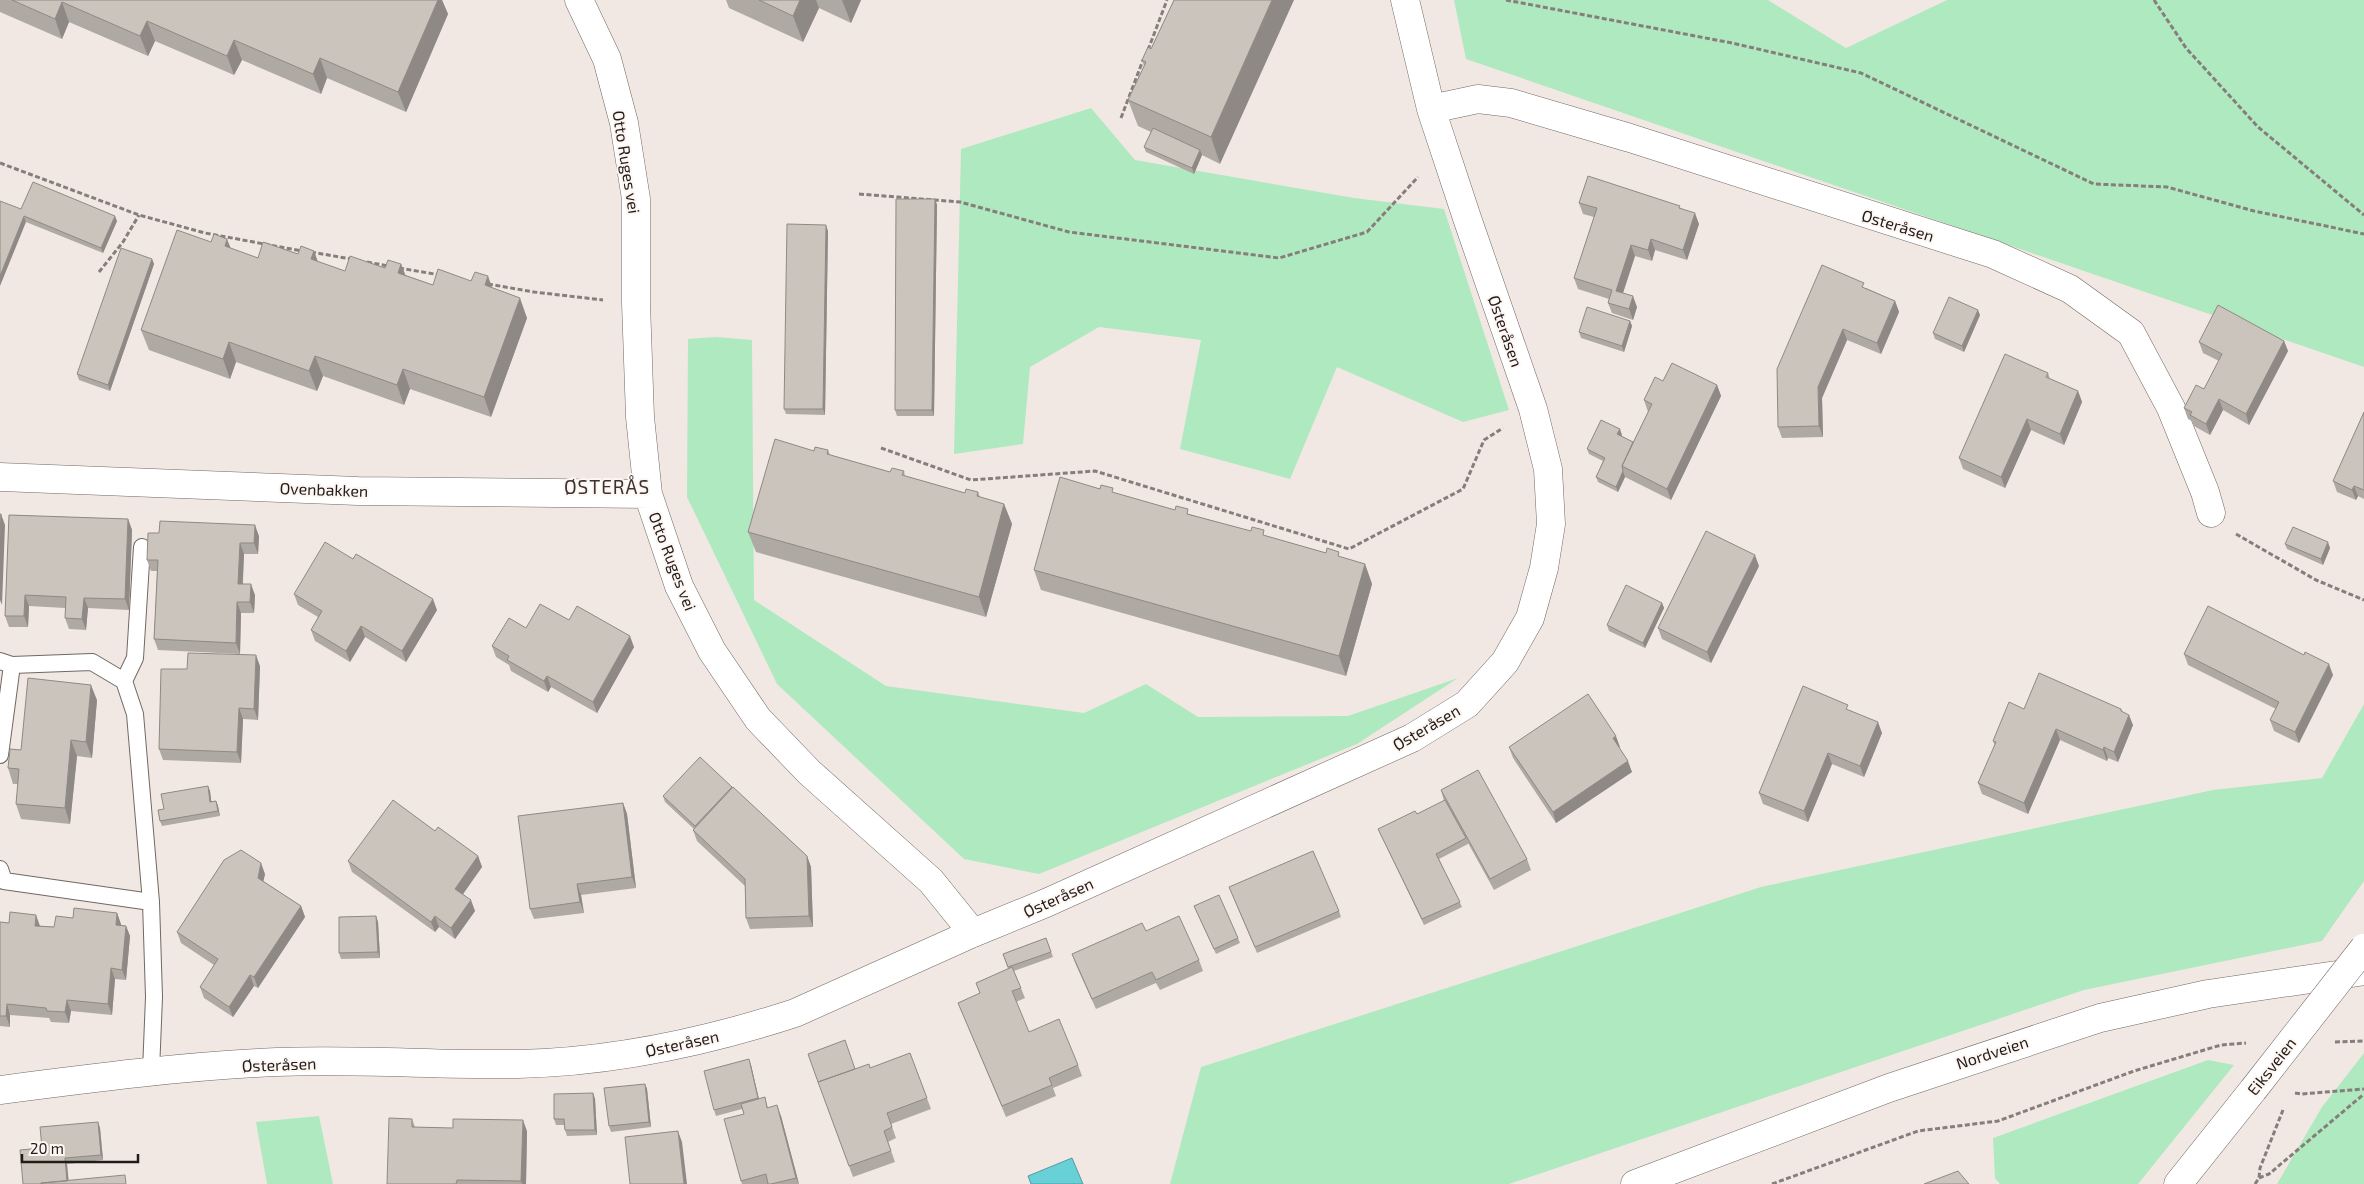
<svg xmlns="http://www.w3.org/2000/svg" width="2364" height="1184" font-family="'Exo 2',sans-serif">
  <rect width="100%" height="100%" fill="#f2e8e3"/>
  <path fill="#afe9bf" d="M1454 0H1768L1846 48 1947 0H2364V367L1466 59Z
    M1091 108 1135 160 1354 198 1444 209 1509 410 1463 422 1337 367 1290 479 1180 449 1201 340 1099 327 1030 367 1023 444 954 454 961 149Z
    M716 337 752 340 754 600 886 686 1084 713 1146 684 1198 717 1348 716 1458 678 1357 744 1039 874 964 859 777 684 687 497 688 339Z
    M2364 704V881L2322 941 2084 990 1509 1184H1170L1201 1067 1761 887 2213 790 2322 778Z
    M2364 1053V1184H2277L2322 1107Z
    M2208 1060 2234 1065 2138 1184H2000L1995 1178 1993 1138Z
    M319 1116 333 1184H267L256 1122Z"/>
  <path fill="#68d1d8" stroke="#529b9f" d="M1072 1158 1083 1184H1031L1028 1176Z"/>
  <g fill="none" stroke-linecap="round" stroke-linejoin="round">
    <g stroke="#716864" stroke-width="18">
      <path id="service" d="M0 661 12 665 92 662 124 681 135 714 151 902 154 997 151 1071
        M124 681 135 658 142 547
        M0 755 12 665
        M0 869 4 881 151 902"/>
    </g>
    <g stroke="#716864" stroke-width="29">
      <path id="minor" d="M579 0 607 59 624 123 636 199V303L640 417 648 494 679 586 712 651 758 719 809 772 931 881 973 933
        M1431 109 1478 99 1511 103 1630 138 1993 254 2070 289 2131 333 2171 408 2205 492 2211 513
        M0 477 358 491 648 494
        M0 1090C92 1078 184 1066 277 1062 357 1059 438 1065 518 1064 612 1062 706 1042 795 1013L973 933 1046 903 1412 738 1467 704 1505 662 1530 618 1544 568 1551 524 1548 469 1533 409 1467 218 1431 109 1405 0"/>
    </g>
    <g stroke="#716864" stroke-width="29">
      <path id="tertiary" d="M2178 1184 2253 1090"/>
    </g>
    <g stroke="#716864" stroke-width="29">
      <path id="secondary" d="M1635 1184 1889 1088 2100 1018 2208 994 2364 971"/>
    </g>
    <path stroke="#857e7b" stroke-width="3" stroke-dasharray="5 2.5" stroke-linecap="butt" d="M1506 0 1732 43 1861 73 2094 184 2167 187 2254 211 2364 234
      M2154 0 2186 48 2258 127 2364 215
      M1148 50 1167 0
      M1121 118 1143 60
      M0 163 139 215 205 233 302 251
      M859 194 960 202 1069 232 1279 258 1367 232 1418 177
      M311 252 351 259
      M367 262 388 266
      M399 268 440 275
      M99 272 123 242 139 215
      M488 284 534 292 603 300
      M881 448 971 480 1095 471 1349 549 1463 489 1484 440 1503 428
      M2236 534 2316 580 2364 600
      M2335 1042 2364 1041
      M2295 1093 2301 1094 2364 1089
      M2259 1178 2269 1174 2364 1094
      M1772 1184 1918 1131 1998 1121 2134 1071 2221 1045 2246 1043
      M2255 1184 2259 1178 2260 1168 2283 1110"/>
    <use href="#service" stroke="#fff" stroke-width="16"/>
    <use href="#minor" stroke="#fff" stroke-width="28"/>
    <use href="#tertiary" stroke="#fff" stroke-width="28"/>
    <use href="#secondary" stroke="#fff" stroke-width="28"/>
    <g stroke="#716864" stroke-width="29" stroke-linecap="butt">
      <path id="tertiary-bridge" d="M2253 1090 2364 948"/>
    </g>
    <use href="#tertiary-bridge" stroke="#fff" stroke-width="28"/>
  </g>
  <path fill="#afa9a3" d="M0 0H442L448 14 406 112 327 78 321 94 242 60 234 75 155 41 148 56 69 22 62 39 0 12Z
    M726 0H861L851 23 819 8 803 42 729 8Z
    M1174 0 1220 164 1202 155 1194 174 1146 152 1144 147 1151 132 1138 126 1128 100 1144 66 1142 60 1151 49Z
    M935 199 937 205 934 416H897L895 410Z
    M1579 203 1681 208 1699 224 1687 260 1655 250 1652 261 1635 256 1623 293 1637 307 1633 320 1612 313 1608 303 1609 299 1578 289 1574 278 1594 217 1583 214Z
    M21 209 117 221 103 253 26 222Z
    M828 231 825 415 786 414 784 409Z
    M231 249 258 258 298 254 314 251 318 262 345 271 385 268 401 264 405 275 433 285 492 288 527 318 491 417 410 389 404 405 323 376 317 391 236 362 230 379 149 350 141 330Z
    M152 259 154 264 110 391 79 380 77 374Z
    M1866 288 1895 301 1899 312 1881 354 1847 340 1822 398 1823 437 1782 438 1778 427Z
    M1980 315 1964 352 1935 339 1933 333Z
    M1630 321 1632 326 1624 352 1581 338 1579 332Z
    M2284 341 2288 351 2249 425 2223 410 2210 435 2194 426 2192 421 2188 419 2184 408 2204 389 2219 361 2203 353 2199 342Z
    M2048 373 2050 379 2078 391 2082 402 2064 445 2031 430 2005 488 1963 469 1959 458Z
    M1663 381 1717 385 1721 396 1671 500 1625 477 1618 492 1598 482 1596 477 1603 461 1589 454 1587 449 1622 435 1621 436 1633 442 1648 412 1644 400Z
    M2364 412V499L2358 496 2356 500 2337 492 2333 481Z
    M828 450 830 455 890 472 904 471 905 476 965 493 978 492 980 497 1004 504 1012 524 986 617 756 552 748 532 814 451Z
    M1115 493 1365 564 1372 584 1346 676 1041 590 1034 570Z
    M9 515 128 519 132 530 129 610 88 608 86 630 69 629 65 618V608L29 606 28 627H9L5 616Z
    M259 536 258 554H244L243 584 255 595 254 613H241L240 654 158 650 154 639 157 571H151L147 560Z
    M2285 544 2330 548 2323 565 2287 549Z
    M1759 566 1711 663 1662 639 1658 628Z
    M294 594 437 610 406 662 365 637 350 662 315 641 311 630 318 617 298 605Z
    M1662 603 1664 608 1645 648 1609 631 1607 625Z
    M569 620 634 647 597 713 551 687 548 692 511 671 509 665 496 657 492 646 526 628Z
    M2184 654 2333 675 2299 743 2274 731 2270 720 2276 709 2188 665Z
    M260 666 258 720 243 719 241 763 163 760 159 749 187 669Z
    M97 700 92 758 77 756 70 824 21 819 16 804 18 784H13L8 768 21 750Z
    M2024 709H2121L2123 712 2133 725 2118 762 2108 758 2107 761 2060 740 2028 814 1982 794 1978 783 1995 746 1993 741Z
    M1850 710 1882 733 1864 777 1832 764 1808 822 1763 804 1759 793Z
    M1509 747H1620H1619L1632 772 1556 823 1513 758Z
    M208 786 210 791 211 801H216L218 806 220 816 162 826 160 821 164 809Z
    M732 787 807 856 811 867 813 927 750 929 746 918 745 886 697 841 693 830 694 829 665 802 663 796Z
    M1441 790 1527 859 1531 870 1494 890 1468 843V844L1439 859 1462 907 1424 925 1378 829 1417 814 1444 801Z
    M623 803 627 814 636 888 581 895 584 913 534 919 530 909Z
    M435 831 478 856 482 867 462 894 475 911 455 939 439 927 435 932 352 872 348 861Z
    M265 874 263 881 301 906 305 917 258 988 254 986 233 1017 204 998 200 987 214 965 181 943 177 932Z
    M1231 892 1339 911 1341 917 1257 953Z
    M1194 906 1238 938 1240 943 1216 954Z
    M117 913 121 925 126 926 130 936 126 980 115 979 112 1015 71 1011 69 1023 51 1022 49 1018 10 1015V1027L0 1026V922L54 927 73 918Z
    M376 916 378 922 380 958 341 959 339 953Z
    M1146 931 1199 960 1203 971 1160 990 1156 983 1096 1009 1076 965 1072 954Z
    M1046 938 1053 957 1014 971 1025 998 1016 1002 1029 1032 1078 1065 1082 1076 1053 1088 1056 1096 1006 1117 958 1003 980 994 976 983 1008 969 1003 954Z
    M910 1053 931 1109 891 1124 896 1138 888 1142 895 1162 853 1177 808 1054 855 1069 871 1068Z
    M751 1065 759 1099 765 1097 768 1108 781 1116 799 1184H742L741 1181 744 1114 742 1109 716 1116 714 1110Z
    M645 1084 647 1089 651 1127 611 1132 609 1126Z
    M593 1093 595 1099 597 1135 567 1136 565 1130 564 1125H556L554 1119Z
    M412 1119 415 1127 527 1131 526 1184H387Z
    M98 1122 100 1128 103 1160 67 1164 68 1180 23 1184Z"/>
  <path fill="#8e8984" d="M438 0H442L448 14 406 112 398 92Z
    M800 0H816L819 8 803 42 793 16Z
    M842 0H861L851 23Z
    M1272 0H1294L1220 164 1211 137Z
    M62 2 69 22 62 39 55 19Z
    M147 21 155 41 148 56 140 36Z
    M234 40 242 60 234 75 227 56Z
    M320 58 327 78 321 94 313 74Z
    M1200 150 1202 155 1194 174 1192 168Z
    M935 199 937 205 934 416 932 410Z
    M1695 213 1699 224 1687 260 1683 250Z
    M24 216 26 222 0 286V276Z
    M115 216 117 221 103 253 101 248Z
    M826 225 828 231 825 415 823 409Z
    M227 239 235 259 225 246Z
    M1651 239 1655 250 1652 261 1648 250Z
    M1631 245 1635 256 1620 302 1616 291Z
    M314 251 321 271 311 259Z
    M152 259 154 264 110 391 108 385Z
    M401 264 409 284 398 273Z
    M488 276 495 296 485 285Z
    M1633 296 1637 307 1633 320 1629 309Z
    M520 298 527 318 491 417 484 397Z
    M1895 301 1899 312 1881 354 1877 343Z
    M1978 310 1980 315 1964 352 1962 346Z
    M1630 321 1632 326 1624 352 1622 346Z
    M1843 329 1847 340 1822 398 1823 437 1819 426 1818 387Z
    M2284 341 2288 351 2249 425 2246 414Z
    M229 342 236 362 230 379 223 359Z
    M315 356 323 376 317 391 309 371Z
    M403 369 410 389 404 405 397 385Z
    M1717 385 1721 396 1671 500 1667 489Z
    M2078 391 2082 402 2064 445 2060 434Z
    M2219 399 2223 410 2210 435 2206 424Z
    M2027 419 2031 430 2005 488 2001 477Z
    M1620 429 1622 435 1619 440 1617 434Z
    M1623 471 1625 477 1618 492 1616 487Z
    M2354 486 2358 496 2356 500 2352 490Z
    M1004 504 1012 524 986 617 979 597Z
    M1 514 5 525 2 605 0 600V536Z
    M128 519 132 530 129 610 125 599Z
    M255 525 259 536 258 554 254 543Z
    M2328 542 2330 548 2323 565 2321 559Z
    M240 543 244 554 242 594 238 584Z
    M1755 555 1759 566 1711 663 1707 652Z
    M1365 564 1372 584 1346 676 1339 656Z
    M251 584 255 595 254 613 250 602Z
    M25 595 29 606 28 627 24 616Z
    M84 598 88 608 86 630 82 619Z
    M433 599 437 610 406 662 402 651Z
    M237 602 241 613 240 654 236 643Z
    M1662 603 1664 608 1645 648 1643 643Z
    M361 626 365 637 350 662 346 651Z
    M630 636 634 647 597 713 593 702Z
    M256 655 260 666 258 720 254 709Z
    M2329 664 2333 675 2299 743 2295 732Z
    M547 676 551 687 548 692 544 681Z
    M91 685 97 700 92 758 86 742Z
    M239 708 243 719 241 763 237 752Z
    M2129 715 2133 725 2118 762 2114 752Z
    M1878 722 1882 733 1864 777 1860 766Z
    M2056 729 2060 740 2028 814 2024 803Z
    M1616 736 1620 747 1617 749 1613 738Z
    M71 740 77 756 70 824 65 808Z
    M2104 747 2108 758 2107 761 2103 750Z
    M1828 753 1832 764 1808 822 1804 811Z
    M1628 761 1632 772 1556 823 1553 812Z
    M208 786 210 791 212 807 210 802Z
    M216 801 218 806 220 816 218 811Z
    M623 803 627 814 636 888 632 877Z
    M478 856 482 867 459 900 455 889Z
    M807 856 811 867 813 927 809 916Z
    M261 863 265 874 262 888 258 878Z
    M577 884 581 895 584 913 580 902Z
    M471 900 475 911 455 939 451 928Z
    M301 906 305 917 258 988 254 977Z
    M117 913 121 924 120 936 116 925Z
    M36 915 40 926H35Z
    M376 916 378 922 380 958 378 952Z
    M435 916 439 927 435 932 431 922Z
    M126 926 130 936 126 980 122 970Z
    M111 968 115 979 112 1015 108 1004Z
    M250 975 254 986 233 1017 229 1007Z
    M67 1000 71 1011 69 1023 65 1012Z
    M7 1004 10 1015V1027L6 1016Z
    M749 1059 751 1065 760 1104 758 1098Z
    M645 1084 647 1089 651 1127 649 1122Z
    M593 1093 595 1099 597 1135 595 1130Z
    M777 1105 781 1116 799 1184 796 1178Z
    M523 1120 527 1131 526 1184H522L521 1181Z
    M98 1122 100 1128 103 1160 101 1155Z
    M678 1131 682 1142 687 1184H684Z
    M65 1158 67 1164 69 1184H67Z"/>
  <path fill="#cbc4bd" stroke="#8e8984" d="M12 0H438L398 92 320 58 313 74 234 40 227 56 147 21 140 36 62 2 55 19Z
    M759 0H800L793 16Z
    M1174 0H1272L1211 137 1128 100 1146 62 1142 60 1148 47 1151 49Z
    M1153 128 1200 150 1192 168 1144 147Z
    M1588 176 1680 206 1679 208 1695 213 1683 250 1651 239 1648 250 1631 245 1616 291 1633 296 1629 309 1608 303 1612 290 1574 278 1597 208 1579 203Z
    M33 182 115 216 101 248 24 216 0 276V201L21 209Z
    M896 199H935L932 410H895Z
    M787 224 826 225 823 409H784Z
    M177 230 211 242 214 234 227 239 225 246 258 258 263 242 298 254 301 246 314 251 311 259 345 271 350 256 385 268 388 260 401 264 398 273 433 285 438 269 471 281 475 272 488 276 485 285 520 298 484 397 403 369 397 385 315 356 309 371 229 342 223 359 141 330Z
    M121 248 152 259 108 385 77 374Z
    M1822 265 1864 283 1862 287 1895 301 1877 343 1843 329 1818 387 1819 426 1778 427 1777 369Z
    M1949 297 1978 310 1962 346 1933 333Z
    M2218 305 2284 341 2246 414 2219 399 2206 424 2190 415 2192 412 2184 408 2196 385 2204 389 2222 354 2199 342Z
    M1587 307 1630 321 1622 346 1579 332Z
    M2005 354 2048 373 2046 377 2078 391 2060 434 2027 419 2001 477 1959 458Z
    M1672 363 1717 385 1667 489 1622 466 1652 404 1644 400 1655 377 1663 381Z
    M2364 412V490L2354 486 2352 490 2333 481Z
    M1601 420 1620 429 1617 434 1633 442 1622 466 1623 471 1616 487 1596 477 1605 458 1587 449Z
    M775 439 814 451 815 447 828 450 827 454 890 472 892 468 904 471 902 475 965 493 966 489 978 492 977 496 1004 504 979 597 748 532Z
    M1060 477 1100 489 1101 485 1113 488 1112 492 1175 510 1176 506 1188 509 1187 514 1251 531 1252 527 1264 530 1263 535 1326 553 1327 548 1339 552 1338 556 1365 564 1339 656 1034 570Z
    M0 514H1L0 536Z
    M9 515 128 519 125 599 84 598 82 619 65 618 66 597 25 595 24 616H5Z
    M160 521 255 525 254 543H240L238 584H251L250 602H237L236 643 154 639 158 560H147L148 533H159Z
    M2293 527 2328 542 2321 559 2285 544Z
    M1706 531 1755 555 1707 652 1658 628Z
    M325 542 353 559 356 554 433 599 402 651 361 626 346 651 311 630 322 611 294 594Z
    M1626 585 1662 603 1643 643 1607 625Z
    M540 604 569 620 577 606 630 636 593 702 547 676 544 681 507 660 509 656 492 646 509 618 526 628Z
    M2208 606 2304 655 2305 652 2329 664 2295 732 2270 720 2279 702 2184 654Z
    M188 653 256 655 254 709 239 708 237 752 159 749 161 669H187Z
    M2039 673 2121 709V711L2129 715 2114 752 2104 747 2103 750 2056 729 2024 803 1978 783 1996 742 1993 741 2009 702 2024 709Z
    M28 678 91 685 86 742 71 740 65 808 16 804 19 769 8 768 10 749 21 750Z
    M1803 686 1848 705 1846 709 1878 722 1860 766 1828 753 1804 811 1759 793Z
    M1588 694 1616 736 1613 738 1628 761 1553 812 1509 747Z
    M700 757 732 787 695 826 663 796Z
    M1478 770 1527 859 1490 879 1441 790Z
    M208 786 210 802 216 801 218 811 160 821 158 810 164 809 161 794Z
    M733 787 807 856 809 916 746 918 745 879 693 830Z
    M393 800 435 831 438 827 478 856 455 889 471 900 451 928 435 916 431 922 348 861Z
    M1445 800 1466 838 1436 854 1460 902 1422 919 1378 829 1415 811 1417 814Z
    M623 803 632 877 577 884 580 902 530 909 518 816Z
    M241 850 261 863 258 878 301 906 254 977 250 975 229 1007 200 987 218 959 177 932 224 860Z
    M1313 851 1339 911 1255 947 1229 887Z
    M1219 895 1238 938 1214 949 1194 906Z
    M74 908 117 913 116 925 126 926 122 970 111 968 108 1004 67 1000 65 1012 47 1011 46 1008 7 1004 6 1016H0V922L9 923 10 912 36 915 35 926 54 927 56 916 73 918Z
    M376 916 378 952 339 953V917Z
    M1179 916 1199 960 1156 980 1152 972 1092 999 1072 954 1142 923 1146 931Z
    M1046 938 1051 952 1008 967 1003 954Z
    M1012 967 1021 988 1012 991 1029 1032 1059 1019 1078 1065 1049 1078 1052 1085 1002 1106 958 1003 980 993 976 983Z
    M845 1040 855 1069 818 1082 808 1054Z
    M910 1053 927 1098 887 1113 892 1127 884 1131 891 1151 849 1166 818 1082 869 1064 870 1068Z
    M749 1059 758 1098 714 1110 704 1071Z
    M645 1084 649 1122 609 1126 604 1088Z
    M593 1093 595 1130H565L564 1119H554V1094Z
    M765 1097 767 1108 777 1105 796 1178 771 1184H768L766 1174 741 1181 724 1119 744 1114 741 1104Z
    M389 1118 412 1119V1127L453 1128V1119L523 1120 521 1181 457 1180 456 1184H387Z
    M98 1122 101 1155 65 1158 67 1181 41 1183V1184H23L20 1150 42 1148 40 1127Z
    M678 1131 684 1184H630L625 1137Z
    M1958 1171 1969 1184H1924Z
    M125 1175 126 1184H41V1183Z"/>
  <g text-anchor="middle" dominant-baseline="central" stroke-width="4" stroke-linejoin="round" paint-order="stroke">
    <g font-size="16" fill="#201c1a" stroke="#fef6f2">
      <text transform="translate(627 162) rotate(81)">Otto Ruges vei</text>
      <text transform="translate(1898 225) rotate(17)">Østeråsen</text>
      <text transform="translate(1506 331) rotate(71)">Østeråsen</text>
      <text transform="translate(324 489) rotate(2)">Ovenbakken</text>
      <text transform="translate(673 561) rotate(69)">Otto Ruges vei</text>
      <text transform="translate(1426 727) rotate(-30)">Østeråsen</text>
      <text transform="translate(1058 897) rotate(-24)">Østeråsen</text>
      <text transform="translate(682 1043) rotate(-12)">Østeråsen</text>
      <text transform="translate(1992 1052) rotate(-18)">Nordveien</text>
      <text transform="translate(279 1064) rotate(-2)">Østeråsen</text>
      <text transform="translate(2271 1066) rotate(-52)">Eiksveien</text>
    </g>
    <g font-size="19" letter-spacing="1" fill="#3b332f" stroke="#fef6f2">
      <text x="607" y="486">ØSTERÅS</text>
    </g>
  </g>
  <path d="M22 1154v8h116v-8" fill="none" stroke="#201c1a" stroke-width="2.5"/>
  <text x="30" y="1154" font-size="15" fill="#201c1a" stroke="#fef6f2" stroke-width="4" paint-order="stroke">20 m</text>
</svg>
